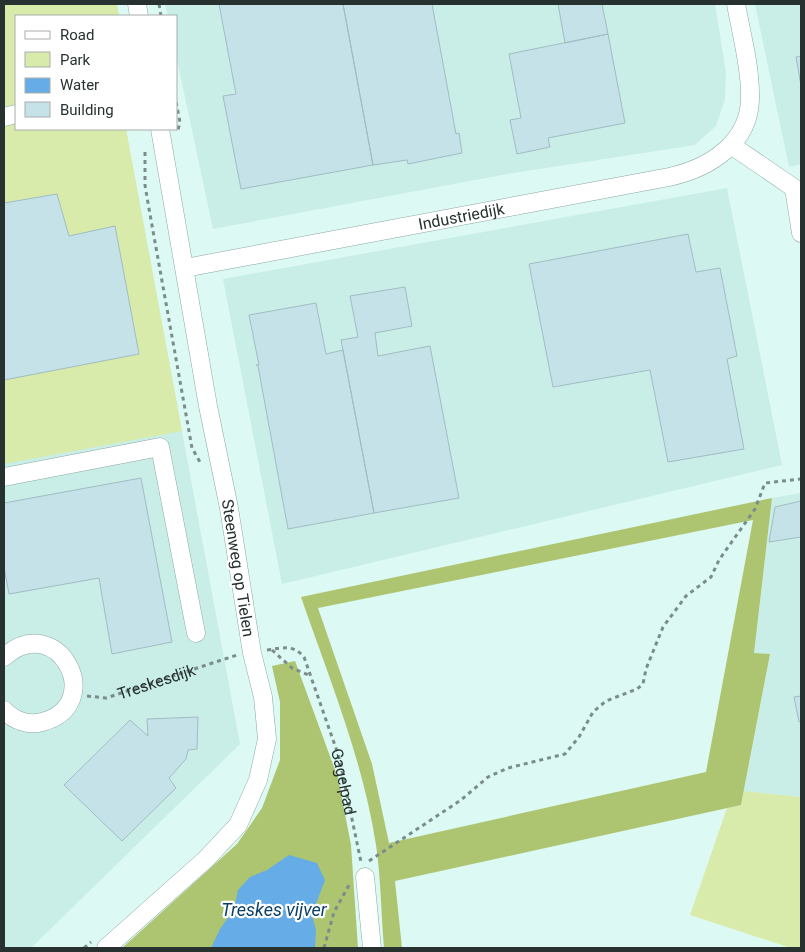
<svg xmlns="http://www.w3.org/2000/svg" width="805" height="952" font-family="Roboto,sans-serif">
  <rect width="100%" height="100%" fill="#dcf9f3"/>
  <path fill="#c9eee8" d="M4 4H117L119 16H16V129H126L240 744 31 948H4Z
    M165 4H715L726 73 725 99 716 126 695 145 513 173 213 229 176 55V16H168Z
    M755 4H801V164L789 167Z
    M727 188 782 465 282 584 223 279Z
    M801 493V797L744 791 770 655 754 653 772 498Z"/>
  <path fill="#d8ebaa" d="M4 4H117L119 16H16V104L4 108Z
    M16 122V129H126L182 431 4 464V124Z
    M744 791 801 797V948H791L690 915 727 808 741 805Z"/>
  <path fill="#adc470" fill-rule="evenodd" d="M772 498 754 653 770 654 741 805 395 881 402 948H384C381 914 381 879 376 845 363 760 329 678 301 597ZM753 520 706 772 389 843 372 764 318 608Z
    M295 661 338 778 351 845 358 948H122L237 844 262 808 280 760V702L272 666Z"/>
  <path fill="#66ade8" d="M289 855 317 863 325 880 312 915 316 930 315 948H211L220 929 234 909 238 890 250 877 267 870Z"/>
  <path fill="#c6e2e9" stroke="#a1bcc3" d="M219 4H343L373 165 241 189 223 96 236 94Z
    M343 4H432L456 134 459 133 462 153 408 164 407 160 373 165Z
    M558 4H602L608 34 565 43Z
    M608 34 625 123 548 138 550 147 517 154 510 120 521 118 509 54Z
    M801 56V86L796 57Z
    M57 194 69 236 115 226 139 354 4 380V203Z
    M688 234 696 272 720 268 737 356 727 359 744 449 668 462 650 370 553 387 529 264Z
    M405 287 412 326 375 333 378 356 430 346 459 498 374 513 341 340 358 337 350 296Z
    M316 303 326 354 343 350 374 513 288 529 258 366 256 365H259L249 315Z
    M141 478 172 642 112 654 99 578 9 594 4 567V503Z
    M801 501V537L769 542 775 507Z
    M801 696V721L799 722 794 697Z
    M198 717 197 749 188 750 186 759 169 778 176 788 122 841 64 785 130 720 148 736 147 719Z"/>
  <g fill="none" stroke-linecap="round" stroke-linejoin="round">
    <g stroke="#8ca8a3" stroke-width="19">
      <g id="minor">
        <path d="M137 4 139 16"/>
        <path d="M4 117 16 114"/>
        <path d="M731 145 794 188 801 233"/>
        <path id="s3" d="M185 268 669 177C710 168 752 142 750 94 750 64 741 33 736 4"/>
        <path d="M4 477 160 447 196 633"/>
        <path d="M4 657C58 609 108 705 42 722 28 726 13 720 4 710"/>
        <path d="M365 877 372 948"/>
        <path d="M106 948 206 859 238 825 258 780 267 739 263 697 252 653 229 508 208 406 160 129"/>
      </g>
    </g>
    <g stroke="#7a8d8a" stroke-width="3" stroke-dasharray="4 4" stroke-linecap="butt">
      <path d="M159 4 161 16"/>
      <path d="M176 102 180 122 178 130"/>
      <path d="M145 152V185L148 203 192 448 201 464"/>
      <path id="s1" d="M267 650C283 648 293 644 304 657L339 757 361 862"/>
      <path d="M272 650 292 668 311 676"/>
      <path id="s2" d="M87 696 106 698 237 655"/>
      <path d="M369 861 461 800 488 777 508 768 565 754 579 737 593 712 606 701 637 689 643 684 646 669 663 627 686 596 711 577 719 560 755 509 765 483 801 479"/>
      <path d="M84 948 91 942"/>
      <path d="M324 948 334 912 349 885"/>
    </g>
    <use href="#minor" stroke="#fff" stroke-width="18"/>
  </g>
  <g text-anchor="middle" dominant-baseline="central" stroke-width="4.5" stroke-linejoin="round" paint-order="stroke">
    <g font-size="16" fill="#273230" stroke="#fff">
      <text stroke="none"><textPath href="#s3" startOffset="281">Industriedijk</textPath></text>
      <text transform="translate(238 568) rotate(81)">Steenweg op Tielen</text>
      <text stroke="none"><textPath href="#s2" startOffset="72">Treskesdijk</textPath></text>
      <text stroke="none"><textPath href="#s1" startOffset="171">Gagelpad</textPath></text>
    </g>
    <g font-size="18" font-style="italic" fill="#0b4168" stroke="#fff">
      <text x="274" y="909">Treskes vijver</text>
    </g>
  </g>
  <rect width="805" height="952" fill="none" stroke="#273230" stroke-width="10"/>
  <rect x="15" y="15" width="162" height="115" fill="#ffffff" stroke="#a9adac"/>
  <rect x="25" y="31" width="25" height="8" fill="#ffffff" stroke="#a9adac"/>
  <text x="60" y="40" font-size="15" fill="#273230">Road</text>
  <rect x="25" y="52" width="25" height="15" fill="#d8ebaa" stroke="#a9adac"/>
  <text x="60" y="65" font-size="15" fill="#273230">Park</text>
  <rect x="25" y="78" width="25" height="15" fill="#66ade8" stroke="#a9adac"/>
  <text x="60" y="90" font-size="15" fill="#273230">Water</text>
  <rect x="25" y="102" width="25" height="15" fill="#c6e2e9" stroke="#a9adac"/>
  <text x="60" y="115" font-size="15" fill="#273230">Building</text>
</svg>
